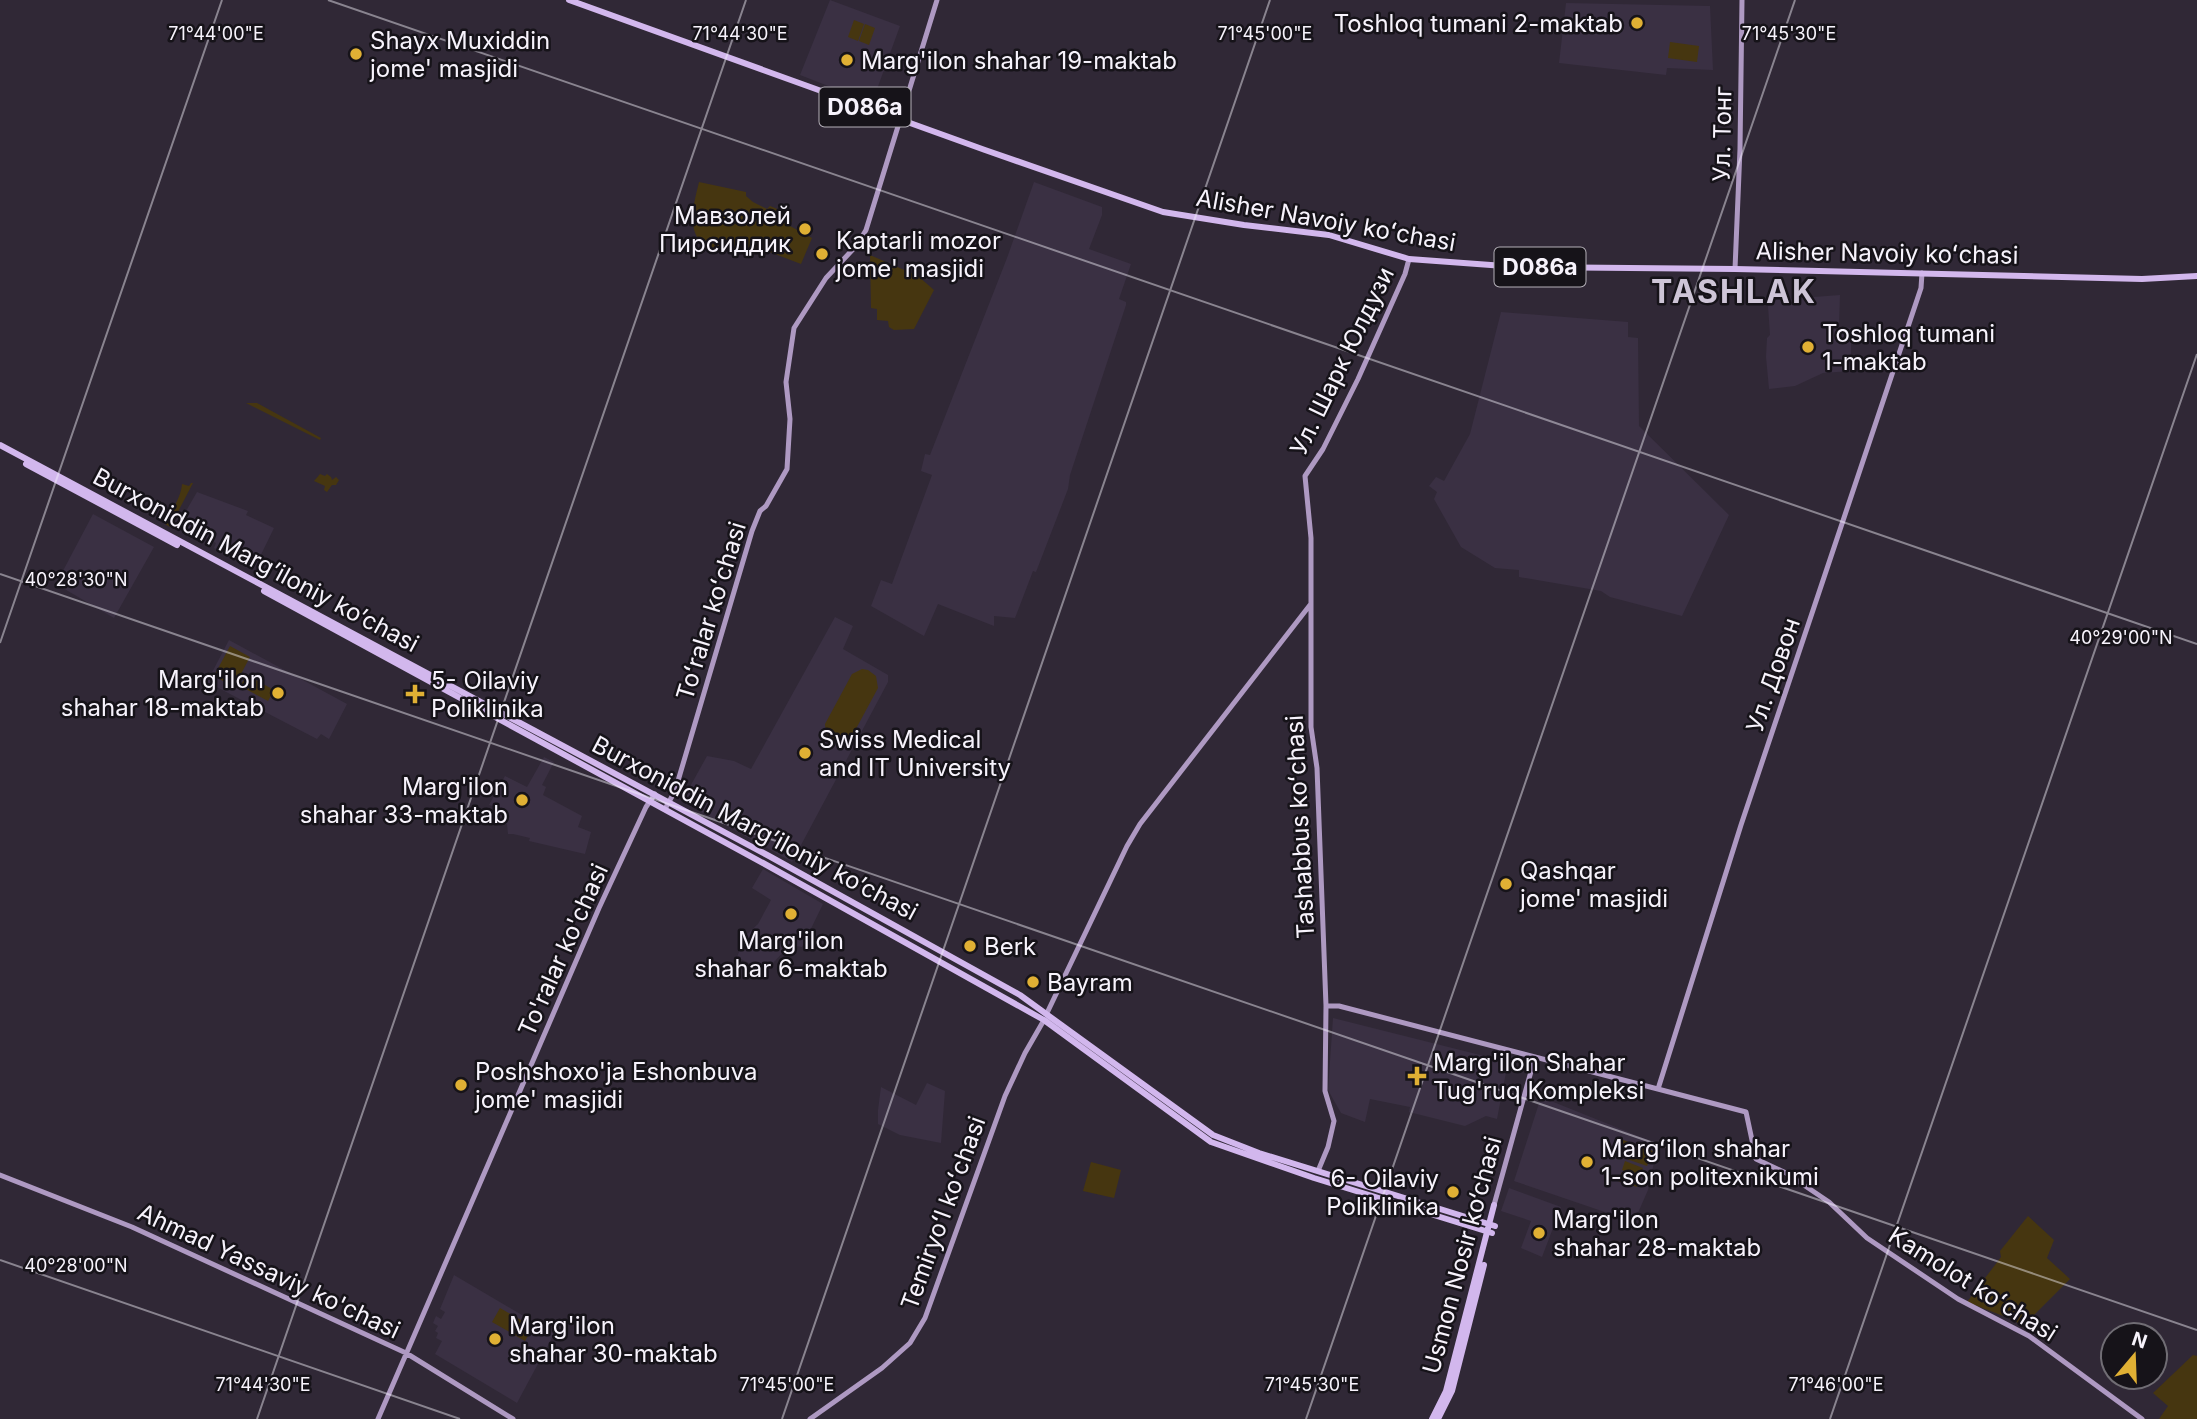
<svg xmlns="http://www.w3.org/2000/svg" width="2197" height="1419" font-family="Inter,sans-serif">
  <rect width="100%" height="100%" fill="#302836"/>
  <path fill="#3a3043" d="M830 0 900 26 872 103 800 75Z
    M1566 3 1710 6 1713 70 1667 68 1666 75 1559 63Z
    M1034 182 1102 207V215L1089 249 1131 264 1119 299 1126 302V305L1070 475 1068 489 1036 572 1033 571 1015 618 994 616V626L938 604 924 636 871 606 881 580 892 584 932 475 921 471 925 454 930 455 1007 258Z
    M1840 295 1839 327 1851 328V371L1823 373 1795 386 1769 389 1766 357 1767 338 1770 335 1768 306 1774 305V300Z
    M1501 312 1628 322V337L1638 338 1639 426 1729 515 1682 616 1610 597 1601 591 1519 577V570L1495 568 1461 547 1434 499 1437 492 1429 486 1436 477 1444 481 1470 434Z
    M197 492 248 511 246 515 274 528 254 569 214 548 216 543 179 523Z
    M93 514 154 547 114 618 56 584Z
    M835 617 853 626 843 649 888 675V682L792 862 682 801 707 756 734 761 751 769Z
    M229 640 347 704 329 739 321 734 317 739 207 682Z
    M544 757 554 762 542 785 546 787 543 795 582 816 578 827 591 832 585 854 529 841 530 838 513 834H508L507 824H505L504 815 505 810 489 805 505 776 527 787Z
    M763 869 823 904 802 947 790 945 772 964 767 972 737 957 746 935 758 924 771 900 752 888Z
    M1333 1018 1508 1062 1497 1119 1486 1116 1465 1126 1409 1112 1410 1107 1370 1099 1365 1122 1341 1113 1328 1090Z
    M927 1083 945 1091 941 1143 900 1135 878 1124V1110L881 1087 916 1105Z
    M1541 1097 1658 1144 1648 1190 1634 1222 1514 1181Z
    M1509 1188 1561 1207 1542 1257 1521 1248 1531 1221 1501 1211Z
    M454 1275 554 1334 517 1403 435 1354 442 1341 436 1338 438 1333 435 1331 438 1326 433 1323 436 1316 441 1319 445 1312 440 1309Z"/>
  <path fill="#463610" d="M854 20 864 24 858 41 848 37Z
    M865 24 875 28 869 45 859 41Z
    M1670 42 1699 46 1697 62 1668 58Z
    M699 182 746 192V196L753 202 767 209 770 206 787 213 792 220 790 226 812 238 801 264 767 251 706 247C685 232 694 203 699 182Z
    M870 255 918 276 934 290 914 329 894 330 889 327 888 321 877 320V309L871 308Z
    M246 403H257L321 438 320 440Z
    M320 474 325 476 327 474 331 477 332 480 336 477 339 480 336 485H332L327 492 324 490 325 486 314 481Z
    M191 483H193L170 527 165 524C171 511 181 498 182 484L189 486Z
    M230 646 250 657 234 687 214 676Z
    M862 669 868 670 876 676 878 688 851 738 842 743 833 741 826 734 825 724 852 674Z
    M247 675 274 690 268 701 240 686Z
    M1618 1138 1653 1151 1647 1166 1612 1154Z
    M1625 1161 1643 1168 1640 1177 1622 1170Z
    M1091 1162 1121 1170 1114 1198 1083 1191Z
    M1622 1172 1640 1178 1637 1187 1618 1181Z
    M2028 1216 2054 1240 2047 1258 2070 1279 2023 1326 2011 1319 1967 1302 2001 1257 2000 1251Z
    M500 1308 533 1327 525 1341 492 1322Z
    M2193 1355 2197 1356V1419H2159L2168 1406 2153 1393Z"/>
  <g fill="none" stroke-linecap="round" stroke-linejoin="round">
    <path stroke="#ae99c2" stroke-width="5" d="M1735 269 1740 149 1742 0
      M665 809 675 791 752 531 760 511 766 506 787 469 790 419 786 382 794 328 826 278 857 245 866 230 937 0
      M1326 1006H1339L1746 1112 1756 1159 1786 1173 1829 1202 1867 1238 1958 1299 2029 1336 2142 1419
      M1047 1013 1127 846 1140 824 1310 605
      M1658 1089 1741 825 1921 288 1922 273
      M1318 1171 1328 1147 1334 1121 1325 1091 1326 1006 1317 768 1311 727V538L1305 476 1323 449 1358 379 1405 274 1409 259
      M0 1175 132 1227 406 1353 513 1419
      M1494 1205 1535 1057
      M378 1419 599 908 646 807 655 794
      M810 1419 882 1368 910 1343 925 1318 1005 1096 1025 1053 1044 1020"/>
    <path stroke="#d2b7ed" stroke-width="6" d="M569 0 985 150 1163 212 1244 225 1329 235 1409 259 1518 267 1735 269 2142 279 2197 276
      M0 445 769 856 1020 995 1213 1135 1259 1153 1495 1226
      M26 464 177 545
      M264 591 763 863 1044 1020 1211 1142 1314 1178 1492 1233
      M1432 1419 1446 1391 1494 1205
      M1438 1419 1452 1391 1484 1265"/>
  </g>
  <path fill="none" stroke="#f7f3fc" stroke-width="2" stroke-opacity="0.45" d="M328 0 2197 644M0 574 2197 1330M0 643 222 0M0 1260 460 1419M257 1419 746 0M782 1419 1270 0M1306 1419 1795 0M1830 1419 2197 354"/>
  <g fill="#e0b034" stroke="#161319" stroke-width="2.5">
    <circle cx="1637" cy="23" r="7"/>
    <circle cx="356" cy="54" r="7"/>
    <circle cx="847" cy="60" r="7"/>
    <circle cx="805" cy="229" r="7"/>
    <circle cx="822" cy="254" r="7"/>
    <circle cx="1808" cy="347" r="7"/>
    <circle cx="278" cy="693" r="7"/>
    <path d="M411.5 683.5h7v7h7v7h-7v7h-7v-7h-7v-7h7z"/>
    <circle cx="805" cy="753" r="7"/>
    <circle cx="522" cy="800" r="7"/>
    <circle cx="1506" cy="884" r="7"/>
    <circle cx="791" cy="914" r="7"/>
    <circle cx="970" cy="946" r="7"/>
    <circle cx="1033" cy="982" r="7"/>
    <path d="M1413.5 1065.5h7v7h7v7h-7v7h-7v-7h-7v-7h7z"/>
    <circle cx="461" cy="1085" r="7"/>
    <circle cx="1587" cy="1162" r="7"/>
    <circle cx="1453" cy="1192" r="7"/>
    <circle cx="1539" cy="1233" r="7"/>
    <circle cx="495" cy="1339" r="7"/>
  </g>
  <g text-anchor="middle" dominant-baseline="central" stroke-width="5" stroke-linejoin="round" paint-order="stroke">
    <g fill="#161319" stroke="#b4b0b8" stroke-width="2">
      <rect x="819.5" y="87.5" width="91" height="39" rx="5"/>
      <rect x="1494.5" y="247.5" width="91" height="39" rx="5"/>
    </g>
    <g font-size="23" font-weight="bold" fill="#f7f3fc">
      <text x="865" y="107">D086a</text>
      <text x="1540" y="267">D086a</text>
    </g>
    <g font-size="24" fill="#f7f3fc" stroke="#161319" text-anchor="start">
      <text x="1623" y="23" text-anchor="end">Toshloq tumani 2-maktab</text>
      <text x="370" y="40">Shayx Muxiddin<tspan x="370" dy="28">jome' masjidi</tspan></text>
      <text x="861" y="60">Marg'ilon shahar 19-maktab</text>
      <text x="791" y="215" text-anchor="end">Мавзолей<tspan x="791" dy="28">Пирсиддик</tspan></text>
      <text x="836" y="240">Kaptarli mozor<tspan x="836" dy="28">jome' masjidi</tspan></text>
      <text x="1822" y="333">Toshloq tumani<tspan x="1822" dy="28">1-maktab</tspan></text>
      <text x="264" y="679" text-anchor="end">Marg'ilon<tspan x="264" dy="28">shahar 18-maktab</tspan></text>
      <text x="431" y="680">5- Oilaviy<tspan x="431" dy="28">Poliklinika</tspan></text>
      <text x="819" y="739">Swiss Medical<tspan x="819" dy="28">and IT University</tspan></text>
      <text x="508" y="786" text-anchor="end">Marg'ilon<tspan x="508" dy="28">shahar 33-maktab</tspan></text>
      <text x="1520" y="870">Qashqar<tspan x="1520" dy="28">jome' masjidi</tspan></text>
      <text x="791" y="940" text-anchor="middle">Marg'ilon<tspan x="791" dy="28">shahar 6-maktab</tspan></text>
      <text x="984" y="946">Berk</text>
      <text x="1047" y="982">Bayram</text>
      <text x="1433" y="1062">Marg'ilon Shahar<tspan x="1433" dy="28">Tug'ruq Kompleksi</tspan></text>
      <text x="475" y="1071">Poshshoxo'ja Eshonbuva<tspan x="475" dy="28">jome' masjidi</tspan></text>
      <text x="1601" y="1148">Margʻilon shahar<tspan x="1601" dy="28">1-son politexnikumi</tspan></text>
      <text x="1439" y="1178" text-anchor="end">6- Oilaviy<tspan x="1439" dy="28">Poliklinika</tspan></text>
      <text x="1553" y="1219">Marg'ilon<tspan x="1553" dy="28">shahar 28-maktab</tspan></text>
      <text x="509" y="1325">Marg'ilon<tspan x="509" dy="28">shahar 30-maktab</tspan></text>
    </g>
    <g font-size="24" fill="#f7f3fc" stroke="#161319">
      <text transform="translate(1722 134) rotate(-89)">Ул. Тонг</text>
      <text transform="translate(1326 220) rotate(10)">Alisher Navoiy koʻchasi</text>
      <text transform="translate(1887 253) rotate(1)">Alisher Navoiy koʻchasi</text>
      <text transform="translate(1342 361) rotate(-64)">Ул. Шарк Юлдузи</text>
      <text transform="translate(256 560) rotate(28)">Burxoniddin Marg’iloniy ko’chasi</text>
      <text transform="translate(711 611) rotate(-73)">Toʻralar koʻchasi</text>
      <text transform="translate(1773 675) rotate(-71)">Ул. Довон</text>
      <text transform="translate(1300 827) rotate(-93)">Tashabbus koʻchasi</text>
      <text transform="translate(755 828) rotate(28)">Burxoniddin Marg’iloniy ko’chasi</text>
      <text transform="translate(563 950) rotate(-66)">To'ralar ko'chasi</text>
      <text transform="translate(943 1213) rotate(-70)">Temiryoʻl koʻchasi</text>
      <text transform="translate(1462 1255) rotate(-75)">Usmon Nosir ko‘chasi</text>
      <text transform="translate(269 1271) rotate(25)">Ahmad Yassaviy ko'chasi</text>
      <text transform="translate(1973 1284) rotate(32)">Kamolot koʻchasi</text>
    </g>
    <g font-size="32" font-weight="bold" letter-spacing="2" fill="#cec5d7" stroke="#161319">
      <text x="1734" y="291">TASHLAK</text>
    </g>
  </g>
  <g font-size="18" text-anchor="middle" fill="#f7f3fc" stroke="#161319" stroke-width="5" stroke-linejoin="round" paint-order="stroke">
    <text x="216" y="40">71°44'00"E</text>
    <text x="740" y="40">71°44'30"E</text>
    <text x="1265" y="40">71°45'00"E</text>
    <text x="1789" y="40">71°45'30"E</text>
    <text x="76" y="586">40°28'30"N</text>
    <text x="2121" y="644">40°29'00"N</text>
    <text x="76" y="1272">40°28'00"N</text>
    <text x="263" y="1391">71°44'30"E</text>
    <text x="787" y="1391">71°45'00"E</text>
    <text x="1312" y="1391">71°45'30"E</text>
    <text x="1836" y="1391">71°46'00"E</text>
  </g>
  <g transform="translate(2134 1356) rotate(19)"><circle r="33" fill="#161319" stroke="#706d74" stroke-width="2"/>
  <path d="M0-5L12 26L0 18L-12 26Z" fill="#e0b034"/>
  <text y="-10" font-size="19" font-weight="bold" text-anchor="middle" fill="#f7f3fc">N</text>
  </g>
</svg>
